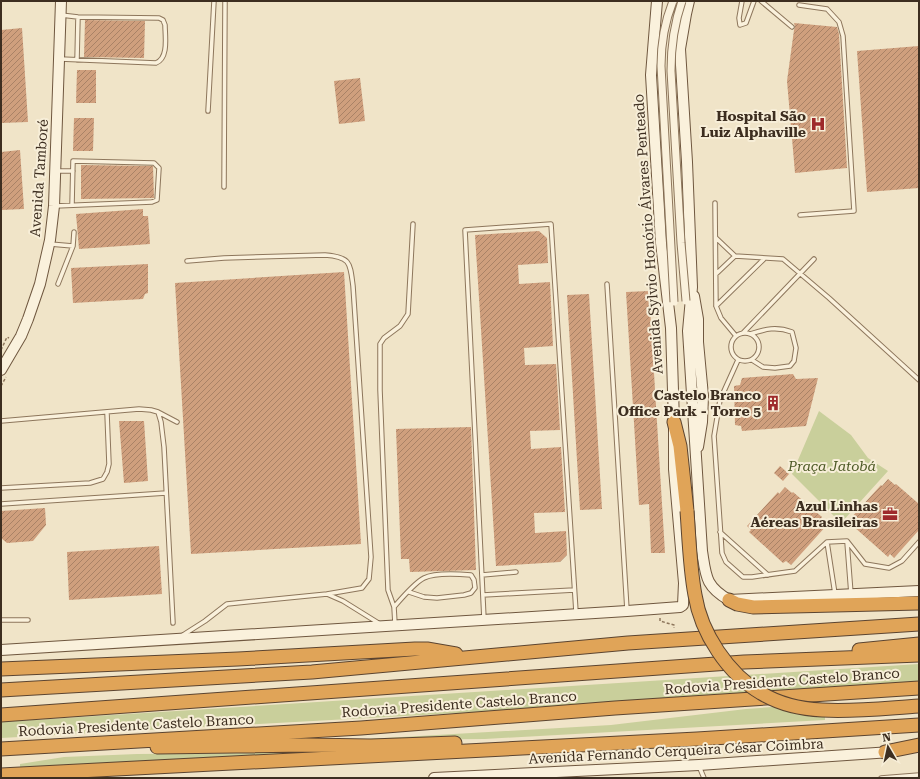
<svg xmlns="http://www.w3.org/2000/svg" width="920" height="779" font-family="'Roboto Serif',serif">
  <defs>
    <pattern id="building-hatch" width="6" height="6" patternUnits="userSpaceOnUse"><rect width="6" height="6" fill="#cf9f7d"/><path d="M-1 1l2-2M0 6l6-6M5 7l2-2" fill="none" stroke="#a98266"/></pattern>
  </defs>
  <rect width="100%" height="100%" fill="#f0e4c8"/>
  <path fill="#c9cf9b" d="M819 411 851 435 868 458 888 471 841 523 792 474Z
    M919 664V683L477 712 1 738V722Z
    M825 703V720L485 739 350 740 611 725 746 709Z
    M402 752 20 769V764L64 757 137 754Z"/>
  <path fill="url(#building-hatch)" d="M85 20 145 21 144 58 84 57Z
    M794 23 837 27 839 34 847 168 795 173 787 81 794 30 795 27Z
    M22 28 28 122 1 123V30Z
    M919 46V188L867 192 857 51Z
    M77 70H96V103H76Z
    M360 78 365 121 339 124 334 81Z
    M74 118H94L93 151H73Z
    M20 150 24 209 1 210V152Z
    M81 165 153 166 154 198 81 199Z
    M143 209V216H148L150 244 79 249 76 214Z
    M539 231 547 238 548 263 518 265 519 284 550 282 553 346 524 348 525 365 556 364 560 430 530 431 531 449 561 447 565 512 534 513 535 533 566 531 567 555 560 562 496 566 475 235Z
    M148 264V293L145 294 143 299 73 303 71 268Z
    M344 272 361 544 191 554 175 283Z
    M649 291 665 553H651L649 504 639 505 626 292Z
    M589 294 602 509 580 510 567 295Z
    M793 374 796 379 818 378 806 426 742 431 741 426 735 425 734 386 740 385 742 378Z
    M119 421H144L148 481 124 483Z
    M471 427 476 570 410 572 409 559H401L396 429Z
    M780 466 789 474 783 481 774 473Z
    M888 479 895 485 896 484 919 504V530L894 558 890 554 888 557 853 526 855 523 850 519 881 485 882 486Z
    M785 487 792 493 793 492 822 517 821 519 827 525 791 565 786 561 783 563 749 532 751 530 747 526 778 492 779 494Z
    M45 508 46 525 33 541 7 543 1 538V511Z
    M159 546 162 594 69 600 67 552Z"/>
  <g fill="none" stroke-linecap="round" stroke-linejoin="round">
    <g stroke="#8d765c" stroke-width="5.5">
      <path id="lane" d="M742 1 739 18 740 25 746 23 754 1
        M761 1 792 27
        M799 5 827 9 839 22 843 36 854 211 800 215
        M60 59 156 63C169 58 165 36 165 25L163 20 159 18 78 17 61 15
        M77 60 78 17
        M208 111 214 1
        M56 171H73
        M224 187 225 1
        M715 203 716 306 721 318 736 336
        M55 206 152 202 157 200 159 168 154 163 73 161 72 205
        M716 238 735 256 783 259 829 298 919 380
        M50 244 73 246 74 232
        M187 261 224 258 325 255C351 257 350 263 353 286L371 557 369 579 362 588 327 594
        M716 274 735 256
        M58 284 73 246
        M607 284 627 610
        M716 306 764 259
        M731 347a14 14 0 1 1 28 0a14 14 0 1 1-28 0Z
        M743 333 814 259
        M750 334C766 329 776 326 792 332L796 348 794 361 790 366 775 368 763 367 752 360
        M738 360 720 400 714 436 722 553 726 562 743 577H752L795 571 827 542 847 541 865 564 889 568 902 561 919 542
        M158 412 177 422
        M1 421 139 409 151 410 158 412 161 422 164 447 173 623
        M1 488 90 483 103 479 107 472 109 464 107 413
        M1 504 166 493
        M720 532 768 575
        M827 542 835 594
        M847 542 851 594
        M482 575 516 572
        M483 595 574 590
        M394 607C400 600 416 582 424 578 434 573 459 574 471 575L474 580 475 588 471 593 464 595 437 598 424 597 409 592
        M484 619 465 230 551 224 576 612
        M1 620H28
        M395 624 394 607 388 590 380 390V344L384 338 400 326 408 314 413 224
        M183 635 205 621 227 604 327 594 343 601 380 624
        M699 766 704 778
        M881 778 919 775"/>
    </g>
    <g stroke="#6f573f" stroke-width="12">
      <path id="secondary" d="M689 1 686 14 680 49 687 162 692 287 688 331 702 551C706 576 705 586 729 600L919 591
        M694 296 698 319V342L703 396 702 422 698 447
        M1 370 21 336 28 319 40 284 50 240 54 206 61 1
        M1 650 627 611 680 607 683 605 684 583 674 469V422L671 328 661 243 651 75 657 1
        M434 778 699 765 891 752"/>
    </g>
    <g stroke="#5b4430" stroke-width="15">
      <path id="highway" d="M674 422 680 446 687 511
        M729 600 737 604 753 607 919 603
        M859 650 919 644
        M1 669 238 659 415 649H427L456 654
        M1 690 312 672 628 643 919 624
        M1 715 744 662 919 655
        M157 747 306 745 371 746 455 743
        M1 749 361 728 615 708 919 688
        M885 752 919 745
        M1 775 697 739 919 725"/>
    </g>
    <path stroke="#8d765c" stroke-width="1.5" stroke-dasharray="3 2" stroke-linecap="butt" d="M1 350 7 337 9 338
      M1 386 6 377
      M660 618V621L674 625V628"/>
    <use href="#lane" stroke="#faf1dc" stroke-width="3.5"/>
    <use href="#secondary" stroke="#faf1dc" stroke-width="10"/>
    <use href="#highway" stroke="#e0a458" stroke-width="13"/>
    <g stroke="#8d765c" stroke-width="9" stroke-linecap="butt">
      <path id="street-bridge" d="M673 1C665 21 661 44 661 66L674 302
        M682 1C674 24 671 46 671 71L681 243 686 301"/>
    </g>
    <g stroke="#5b4430" stroke-width="15" stroke-linecap="butt">
      <path id="highway-bridge" d="M687 511C689 538 690 569 695 595 701 633 728 674 761 693 779 704 801 709 822 710 854 712 887 708 919 706"/>
    </g>
    <use href="#street-bridge" stroke="#faf1dc" stroke-width="7"/>
    <use href="#highway-bridge" stroke="#e0a458" stroke-width="13"/>
  </g>
  <defs>
    <g id="hospital-bare" transform="scale(1.2)"><path d="M-5-5h3v3.5h4V-5h3V5h-3V1.5h-4V5h-3Z" fill="#9e2a2b" stroke="#f7eed8" stroke-width="2.5" paint-order="stroke"/></g>
    <g id="building-bare" transform="scale(1.2)"><path d="M-4-6H4V6H1V3H-1V6H-4ZM-2.5-4.3h1.7v1.8h-1.7ZM.8-4.3h1.7v1.8H.8ZM-2.5-1h1.7V.8h-1.7ZM.8-1h1.7V.8H.8Z" fill="#9e2a2b" stroke="#f7eed8" stroke-width="2.5" paint-order="stroke"/></g>
    <g id="office-bare" transform="scale(1.2)"><path d="M-6-3h4V-5.5h4V-3h4V5H-6ZM-1-4.5V-3h2v-1.5ZM-6 0V1H6V0Z" fill="#9e2a2b" stroke="#f7eed8" stroke-width="2.5" paint-order="stroke"/></g>
  </defs>
  <g fill-rule="evenodd">
    <use href="#hospital-bare" x="818" y="124"/>
    <use href="#building-bare" x="773" y="403"/>
    <use href="#office-bare" x="890" y="514"/>
  </g>
  <g text-anchor="middle" dominant-baseline="central" stroke-width="4" stroke-linejoin="round" paint-order="stroke">
    <g font-size="14" font-weight="bold" fill="#3d2e20" stroke="#f7eed8" text-anchor="end">
      <text x="806" y="116">Hospital São<tspan x="806" dy="16">Luiz Alphaville</tspan></text>
      <text x="761" y="395">Castelo Branco<tspan x="761" dy="16">Office Park - Torre 5</tspan></text>
      <text x="878" y="506">Azul Linhas<tspan x="878" dy="16">Aéreas Brasileiras</tspan></text>
    </g>
    <g font-size="14" fill="#3d2e20" stroke="#f7eed8">
      <text transform="translate(39 178) rotate(-86)">Avenida Tamboré</text>
      <text transform="translate(648 234) rotate(-94)">Avenida Sylvio Honório Álvares Penteado</text>
      <text transform="translate(782 681) rotate(-4)">Rodovia Presidente Castelo Branco</text>
      <text transform="translate(459 704) rotate(-4)">Rodovia Presidente Castelo Branco</text>
      <text transform="translate(136 725) rotate(-3)">Rodovia Presidente Castelo Branco</text>
      <text transform="translate(676 751) rotate(-3)">Avenida Fernando Cerqueira César Coimbra</text>
    </g>
    <g font-size="14" font-style="italic" fill="#4d5a26" stroke="#f7eed8">
      <text x="832" y="466">Praça Jatobá</text>
    </g>
  </g>
  <rect width="920" height="779" fill="none" stroke="#3d2e20" stroke-width="4"/>
  <g transform="translate(888 747) rotate(351)" stroke="#f7eed8" stroke-width="3" paint-order="stroke">
  <path d="M0-3L7 15L0 10L-7 15Z" fill="#3d2e20"/>
  <text y="-6" font-size="11" font-weight="bold" text-anchor="middle" fill="#3d2e20">N</text>
  </g>
</svg>
